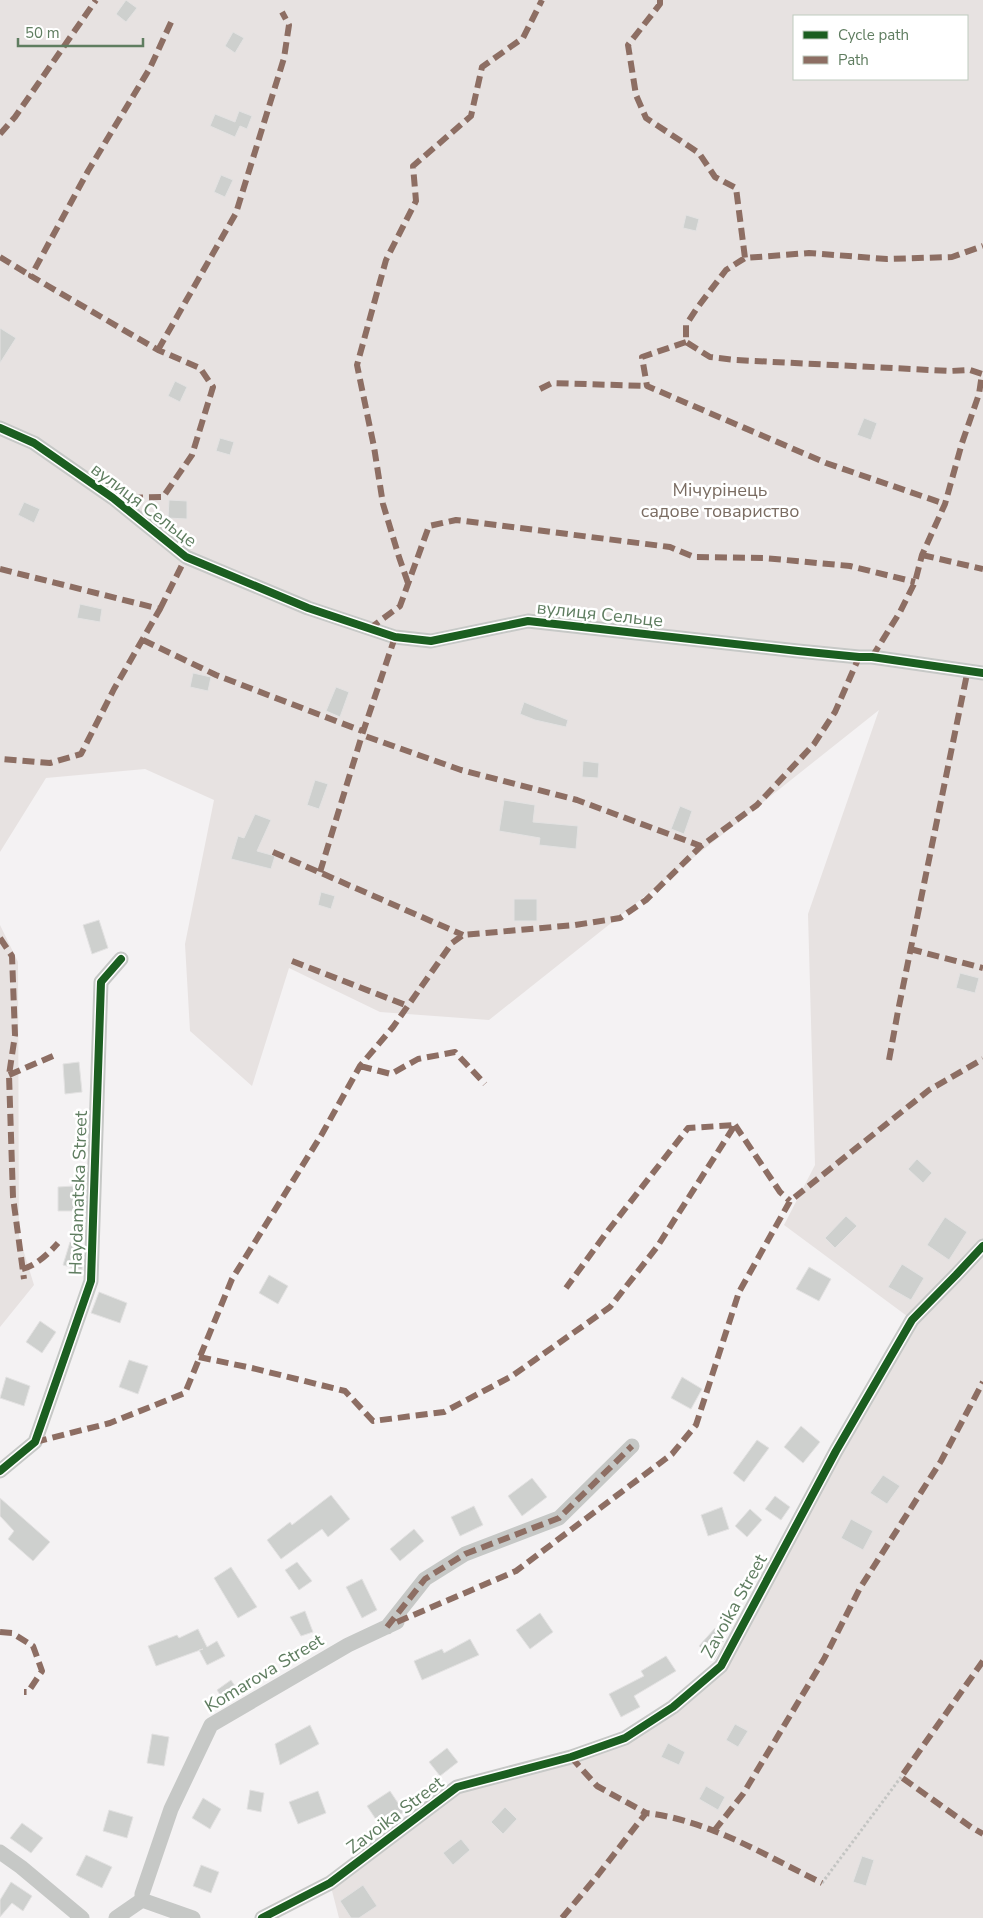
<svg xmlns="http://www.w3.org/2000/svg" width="983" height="1918" font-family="'Nunito Sans',sans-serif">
  <rect width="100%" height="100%" fill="#f4f2f3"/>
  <path fill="#e7e2e1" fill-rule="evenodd" d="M0 0H983V1918H339L330 1883 457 1787 625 1738 721 1666 911 1319 784 1225 815 1165 808 914 879 710 489 1020 380 1012 289 968 252 1086 190 1031 185 944 214 800 145 769 46 778 0 852ZM794 16H967V79H794Z
    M0 925 18 962 19 1236 34 1285 0 1327Z"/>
  <path fill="#ced0ce" stroke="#e3e2e2" d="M126 0 137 8 126 22 116 14Z
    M233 32 244 38 235 53 225 46Z
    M239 111 252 116 247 129 240 126 235 137 210 126 215 114 235 122Z
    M221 175 233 180 225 197 214 192Z
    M686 215 699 219 696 231 683 228Z
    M0 328 16 338 0 363Z
    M175 381 187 387 180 402 168 396Z
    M864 418 877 423 871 440 857 435Z
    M220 438 234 442 230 455 216 451Z
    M169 500 187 501V519L168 518Z
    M24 502 40 509 34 523 18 515Z
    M80 604 102 609 100 622 77 618Z
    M193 673 211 677 208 691 190 687Z
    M336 687 349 692 340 717 326 711Z
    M524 702 568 720 566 727 535 720 520 714Z
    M583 761 599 763 598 778 582 777Z
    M315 780 328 784 319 809 307 805Z
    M504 800 535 805 533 822 578 826 576 849 539 845 540 838 499 831Z
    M680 806 692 811 684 834 671 829Z
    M255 814 271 820 257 851 275 856 271 869 231 859 238 836 244 838Z
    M321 892 335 896 331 909 318 905Z
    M514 899H537V921H514Z
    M99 920 108 948 92 954 83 925Z
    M960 973 979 978 975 993 956 988Z
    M79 1062 82 1092 65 1094 63 1064Z
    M917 1159 932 1173 923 1183 908 1169Z
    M74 1186V1211H58V1187Z
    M846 1216 857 1226 835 1248 825 1238Z
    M945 1217 967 1232 949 1260 927 1245Z
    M70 1242 83 1246 82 1270 63 1265Z
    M902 1264 924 1278 911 1300 888 1287Z
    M809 1267 831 1279 819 1301 796 1289Z
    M269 1275 288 1286 278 1304 259 1293Z
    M99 1292 127 1303 120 1323 91 1313Z
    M40 1321 56 1332 42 1353 26 1342Z
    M129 1360 148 1366 138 1394 119 1387Z
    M6 1377 30 1386 24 1406 0 1398Z
    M682 1377 702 1389 691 1409 671 1398Z
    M801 1426 820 1442 803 1463 784 1447Z
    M757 1440 769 1448 744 1482 733 1473Z
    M883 1475 900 1486 887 1504 870 1493Z
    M532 1478 547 1497 522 1516 508 1496Z
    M331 1495 350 1519 328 1537 322 1529 281 1559 267 1540 290 1522 292 1525Z
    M775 1496 790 1507 781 1520 765 1509Z
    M0 1498 50 1542 33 1561 8 1539 14 1531 0 1516Z
    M474 1506 483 1525 460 1536 451 1517Z
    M722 1507 729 1529 708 1536 701 1515Z
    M750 1509 762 1520 747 1537 735 1526Z
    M851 1519 873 1531 863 1550 841 1538Z
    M414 1529 424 1541 400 1561 390 1549Z
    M297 1562 312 1581 299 1590 285 1570Z
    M231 1567 257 1607 238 1618 214 1578Z
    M362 1579 377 1610 362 1618 346 1587Z
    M305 1611 313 1632 301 1636 290 1617Z
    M540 1613 553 1632 530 1649 516 1630Z
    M715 1628 725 1638 714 1660 699 1646Z
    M198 1629 207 1647 217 1641 225 1656 207 1665 199 1650 203 1649 156 1666 148 1646 177 1635 179 1638Z
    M470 1639 479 1655 422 1680 414 1661 442 1649 444 1653Z
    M666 1656 676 1671 634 1696 640 1707 621 1717 609 1694 644 1676 641 1671Z
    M231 1680 239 1692 225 1702 217 1690Z
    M735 1724 748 1731 738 1747 726 1740Z
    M310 1725 319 1744 280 1765 275 1744Z
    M152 1734 169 1737 164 1766 147 1763Z
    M668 1743 685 1752 679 1765 661 1757Z
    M447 1748 458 1762 440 1776 429 1762Z
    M706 1786 725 1797 718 1810 699 1799Z
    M250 1790 264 1793 261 1812 247 1809Z
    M318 1791 326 1813 298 1824 289 1802Z
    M390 1791 404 1812 381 1827 367 1806Z
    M203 1798 221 1809 210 1829 192 1818Z
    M505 1807 517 1819 503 1834 491 1822Z
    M109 1810 133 1817 127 1838 103 1831Z
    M22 1823 43 1838 31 1853 10 1838Z
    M461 1839 470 1850 453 1865 443 1853Z
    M86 1855 112 1867 102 1888 76 1875Z
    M862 1856 874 1860 866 1886 853 1882Z
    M201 1865 219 1872 211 1893 193 1886Z
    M11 1882 32 1896 23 1911 12 1903 0 1917V1900Z
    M363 1885 377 1906 359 1918H351L340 1901Z"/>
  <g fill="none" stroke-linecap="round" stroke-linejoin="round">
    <path stroke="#c4c5c3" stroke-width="3" stroke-dasharray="2.5 2.5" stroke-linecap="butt" d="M822 1883 901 1777"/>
    <path stroke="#c6c8c6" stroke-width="15" d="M0 428 34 443 113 498 186 557 308 608 395 637 431 641 528 621 798 651 859 657H872L983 673
      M0 1471 35 1442 91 1281 101 982 121 959
      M387 1627 425 1579 465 1554 559 1518 632 1446
      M0 1852 21 1867 82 1918
      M142 1900V1894L171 1809 211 1725 348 1645 397 1622
      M142 1900 193 1918
      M116 1918 142 1900
      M262 1918 330 1883 457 1787 571 1757 625 1738 673 1707 721 1666 836 1451 912 1320 956 1275 983 1246"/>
    <path stroke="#8d6e63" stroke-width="6" stroke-dasharray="12 6" stroke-linecap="butt" d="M660 0V4L628 45 636 95 646 118 699 153 715 177 736 188 745 258
      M0 134 15 117 96 0
      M0 257 31 276
      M686 342 642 357 647 386 826 463 945 504
      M158 350 236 213 284 58 289 25 282 12
      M540 389 552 383 647 386
      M113 498 163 497 192 455 213 387 200 368 158 350 31 276 88 171 150 68 173 18
      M922 555 983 569
      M0 569 160 609 114 689 81 754 50 763 0 759
      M408 583 399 557 383 504 374 447 357 365 386 260 416 201 413 166 471 116 482 67 523 38 542 0
      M160 609 186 557
      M369 629 400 606 429 526 456 520 670 547 694 557 764 558 850 566 915 582
      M395 637 362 735 461 770 577 800 701 846
      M143 640 216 675 362 731
      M872 657 900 612 915 582 922 555 945 504 962 443 979 394 982 374 970 370 950 371 736 360 710 357 686 342V325L697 308 726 270 745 258 809 253 887 259 952 257 983 246
      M273 852 463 935
      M320 872 362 735
      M0 938 12 956 15 1035 9 1075 13 1197 24 1279
      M910 949 983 968
      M292 961 408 1006
      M889 1060 898 1011 968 669
      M360 1066 391 1074 418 1059 455 1052 485 1084
      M9 1075 53 1056
      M735 1125 780 1192 790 1201
      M22 1269C36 1266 49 1253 58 1243
      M199 1357 252 1368 345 1391 373 1421 444 1412 512 1376 610 1307 657 1247 735 1125 688 1128 607 1232 566 1288
      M35 1442 110 1423 185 1393 232 1279 322 1134 360 1066 393 1027 452 943 463 935 575 925 620 918 646 900 701 846 757 805 814 744 835 712 859 657
      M397 1622 516 1571 672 1454 696 1425 739 1292 790 1201 929 1090 983 1059
      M387 1627 425 1579 465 1554 559 1518 632 1446
      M0 1632 12 1633 33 1646 42 1671 28 1692H24
      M983 1661 901 1777 971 1827 983 1834
      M571 1757 597 1786 646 1813
      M714 1831 743 1794 824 1659 860 1588 941 1461 983 1382
      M562 1918 598 1875 646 1813C709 1820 766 1856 822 1883"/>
    <g stroke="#fff" stroke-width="11">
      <path id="cycleway" d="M0 428 34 443 113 498 186 557 308 608 395 637 431 641 528 621 798 651 859 657H872L983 673
        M0 1471 35 1442 91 1281 101 982 121 959
        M262 1918 330 1883 457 1787 571 1757 625 1738 673 1707 721 1666 836 1451 912 1320 956 1275 983 1246"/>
    </g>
    <use href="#cycleway" stroke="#1b5e20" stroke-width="8"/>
  </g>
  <g text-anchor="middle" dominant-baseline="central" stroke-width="5" stroke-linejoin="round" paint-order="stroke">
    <g font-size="18" fill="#7a6c62" stroke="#fff">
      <text x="720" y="490">Мічурінець<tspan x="720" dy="21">садове товариство</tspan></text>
    </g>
    <g font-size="18" fill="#5f7d60" stroke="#fff">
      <text transform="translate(144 505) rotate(37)">вулиця Сельце</text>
      <text transform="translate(600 614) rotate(6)">вулиця Сельце</text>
      <text transform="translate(78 1193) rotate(-88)">Haydamatska Street</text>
      <text transform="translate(734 1606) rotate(-61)">Zavoika Street</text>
      <text transform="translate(264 1673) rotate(-31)">Komarova Street</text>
      <text transform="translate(395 1815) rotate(-37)">Zavoika Street</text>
    </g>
  </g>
  <rect x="793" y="15" width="175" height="65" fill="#ffffff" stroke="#bfcbbf"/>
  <rect x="803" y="31" width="25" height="8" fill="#1b5e20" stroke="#bfcbbf"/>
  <text x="838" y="40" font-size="15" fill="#5f7d60">Cycle path</text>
  <rect x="803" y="56" width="25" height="8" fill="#8d6e63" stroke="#bfcbbf"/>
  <text x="838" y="65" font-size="15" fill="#5f7d60">Path</text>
  <path d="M18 38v8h125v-8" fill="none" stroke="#5f7d60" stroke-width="2.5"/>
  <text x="25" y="38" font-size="15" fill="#5f7d60" stroke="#ffffff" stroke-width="4" paint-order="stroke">50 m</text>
</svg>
